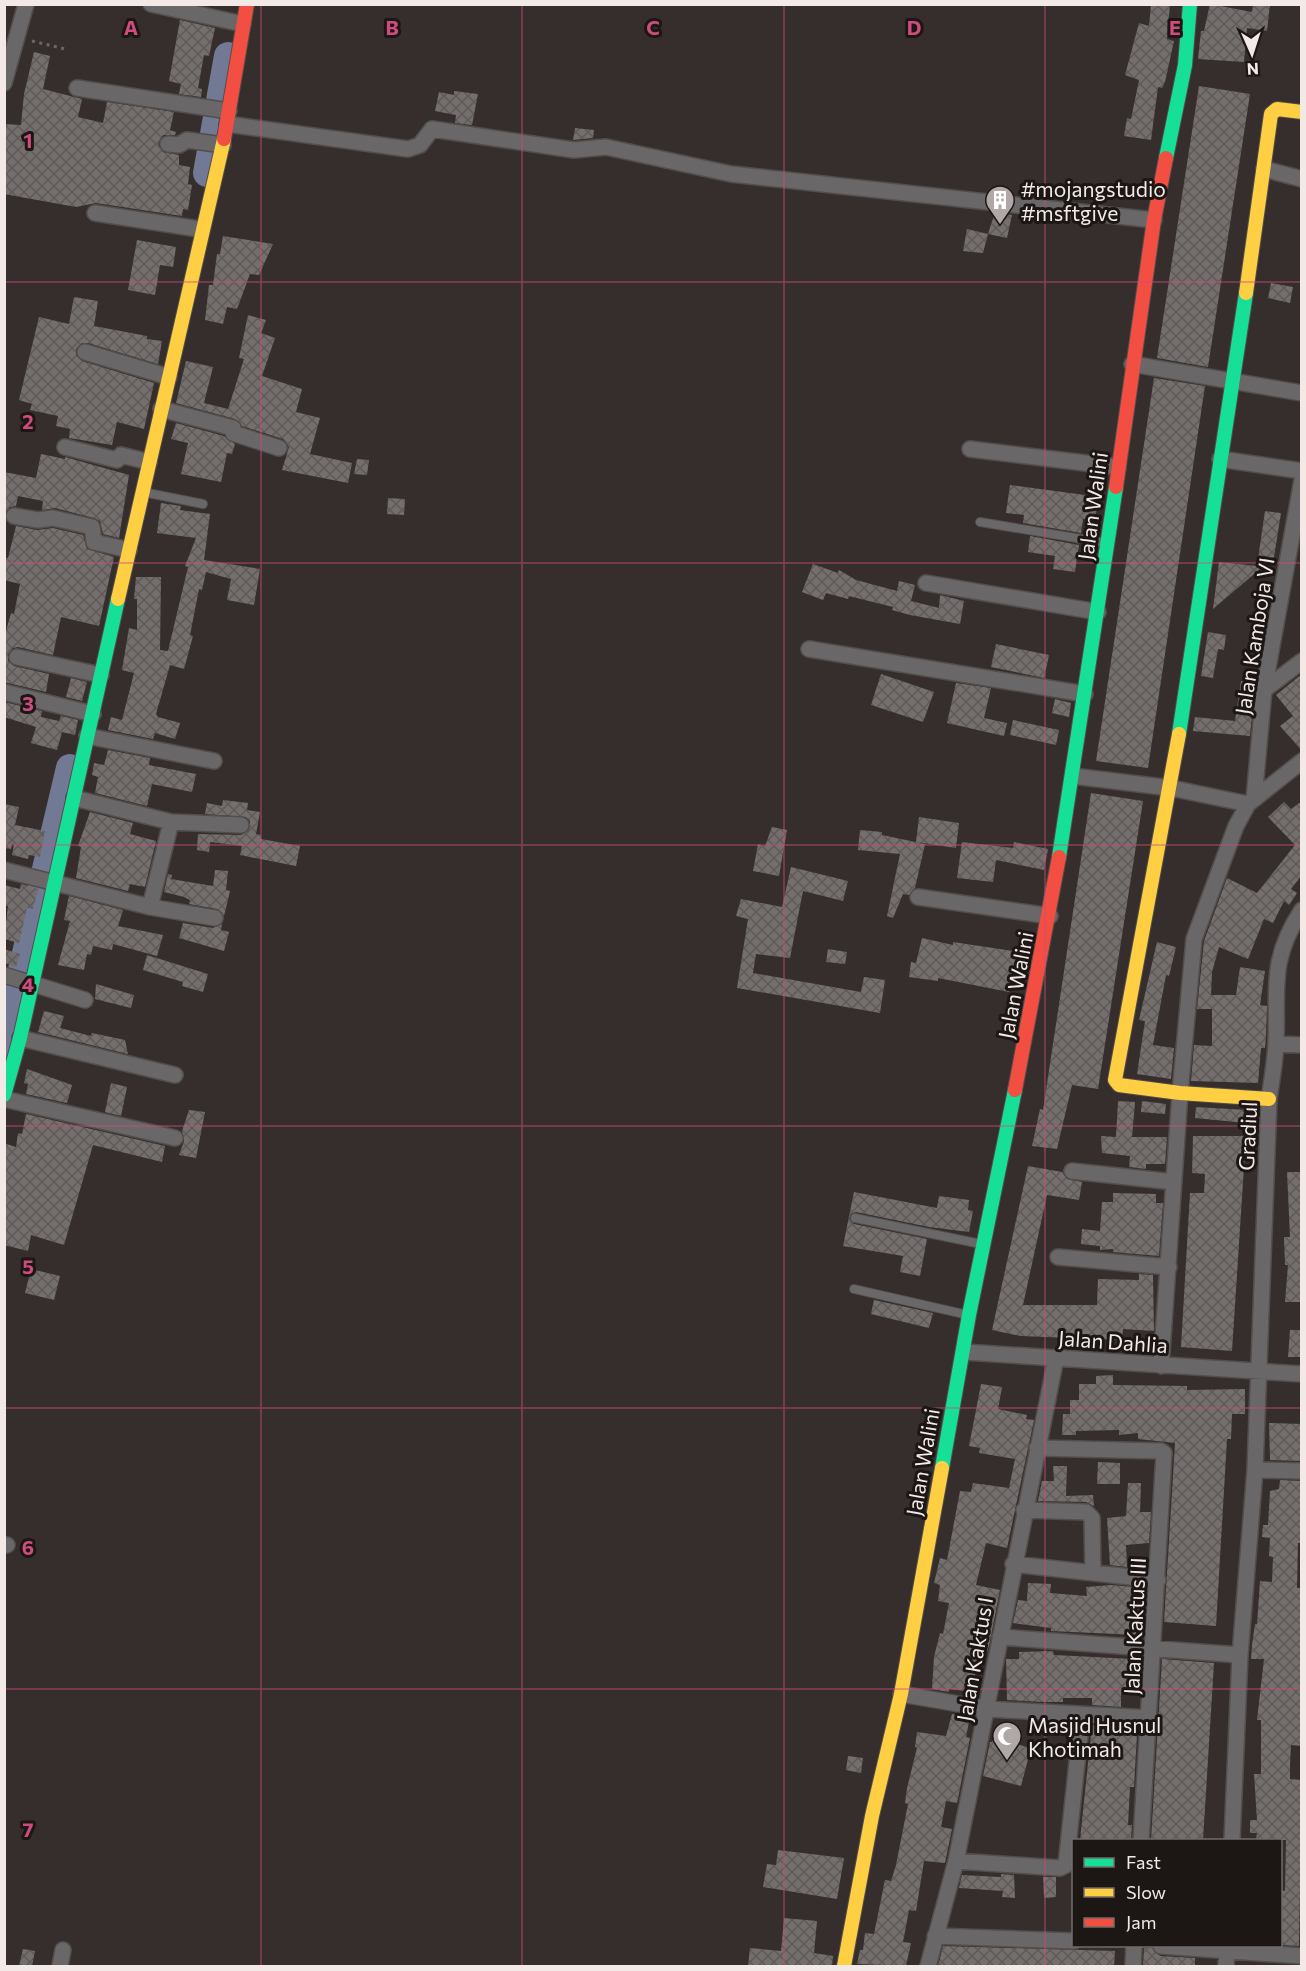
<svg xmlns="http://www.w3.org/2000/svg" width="1306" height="1971" font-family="Commissioner,sans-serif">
  <defs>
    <pattern id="building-cross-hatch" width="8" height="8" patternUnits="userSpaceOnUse" patternTransform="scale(1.5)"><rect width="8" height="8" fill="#746e6c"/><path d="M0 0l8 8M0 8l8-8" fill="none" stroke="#5e5a59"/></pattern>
  </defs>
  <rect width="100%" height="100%" fill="#352e2c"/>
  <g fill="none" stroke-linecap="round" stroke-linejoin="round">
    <path stroke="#717994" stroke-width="28" d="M207 173 228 56
      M4 1046 70 768"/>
  </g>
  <path fill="url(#building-cross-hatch)" d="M1151 4H1170L1167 39 1174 41 1165 82 1162 88 1158 87 1151 140 1124 136 1127 118 1131 119 1139 80 1125 75 1139 23 1149 26Z
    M1210 4 1252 12 1253 4H1270L1267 31 1247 28 1244 62 1198 59 1201 31H1204Z
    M180 20 215 28 209 56 204 55 198 88 202 89 201 97 179 94 181 84 169 81Z
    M34 52 50 56 43 89 82 99 78 117 103 123 107 102 174 112 170 130 176 132 175 135H163L158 144 163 152 179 155V165L190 167 188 184 192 185 188 210 183 209 182 216 96 203 76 207 4 194V124L21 125 24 94Z
    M1199 86 1250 94 1208 367 1157 358Z
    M454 91 478 94 472 125 455 123 456 115 435 111 439 92 454 95Z
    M575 128 594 130 593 138 573 140Z
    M995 212 1012 215 1007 238 988 234Z
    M967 229 988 234 983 253 963 251Z
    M223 236 273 244 259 275 250 274 237 309 227 307 223 324 205 320 209 285H213L217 254H220Z
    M137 240 176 247 173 267 160 265 155 295 128 290Z
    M1271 283 1293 287 1290 303 1268 298Z
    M74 297 98 301 94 326 147 336V339L162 341 158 364 88 343H82L76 349V355L82 361 154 383 144 429 117 422 112 445 69 438 70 429 56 426 58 416 30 410 32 404 19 400 39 317 69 324Z
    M248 315 266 320 261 333 275 338 262 376 302 389 296 412 320 418 310 454 352 463 348 483 282 470 289 447 283 439 242 426 235 419 176 403 186 361 213 367 204 403 228 409 244 359 239 358Z
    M1154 378 1205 386 1148 768 1096 761Z
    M176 423 224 436 235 444 232 454 227 453 221 482 181 474 188 443 171 439Z
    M41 454 65 459V457L129 475 119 538 103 534 100 521 94 518 55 508 42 510 43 501 18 496 16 506 10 507 4 514V472L36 478Z
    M357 459 369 460 367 475 354 474Z
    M1010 485 1085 495 1084 504 1097 506 1095 521 1083 519 1081 533 1023 523 1024 515 1006 513Z
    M388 498 405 499 404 515 387 514Z
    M161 503 181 506 180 510 210 514 204 560 260 569 254 605 227 600 231 579 206 572 202 590 199 589 190 635 193 636 184 669 170 665 156 714 158 717 180 723 175 739 155 733 153 739 108 730 111 717 122 720 134 673 122 670 129 628 137 630V599H134L136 577H161L160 650 168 651 188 567 185 566 196 538 157 533Z
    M1265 511 1281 513 1274 557 1213 609 1219 562 1257 566Z
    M16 526 37 530 53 528 83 535 87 549 114 557 99 626 61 617 53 655 18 647 13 648 8 654V661L14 666 49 674 46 692 4 682V638L11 613 14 614 20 584 4 580V557L8 558Z
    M1030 536 1079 545 1075 572 1053 569 1055 556 1028 552Z
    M813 564 838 573 839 570 856 580 897 591 899 581 915 585 911 601 939 608 940 595 964 601 960 624 910 615 892 610 893 607 849 596 848 599 826 593 823 600 802 592Z
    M1208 632 1226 635 1224 650 1218 649 1213 678 1201 676Z
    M996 644 1049 655 1044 678 991 667Z
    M881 674 934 692 923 722 871 705Z
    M1302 674V751L1280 726 1293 716 1276 695Z
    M71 678 87 682 82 701 66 697Z
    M1241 681 1255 683 1250 736 1193 731 1195 717 1235 721Z
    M956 683 991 688 984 718 1007 723 1004 736 947 723Z
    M1055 699 1071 703 1069 717 1052 713Z
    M4 702 42 711 41 717 59 721 61 716 78 720 75 735 62 732 57 750 31 743 36 727 4 717Z
    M1013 720 1059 730 1056 745 1010 735Z
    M108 750 150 758 149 765 196 774 192 792 152 784 147 806 95 793 98 777 92 775 94 763 104 765Z
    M1091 793 1143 801 1098 1089 1072 1085 1057 1149 1032 1146 1040 1109 1043 1110Z
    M223 800 248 803 247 810 260 812 256 834 261 835V839L300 846 296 866 240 855 242 846 210 842 209 852 197 850 198 834 241 835 249 830 250 821 246 817 205 814 207 803 222 806Z
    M1302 801V875L1291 889 1297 893 1289 905 1284 901 1273 923 1264 919 1248 959 1219 947 1212 972 1211 995H1236L1240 967 1265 971 1260 1005 1267 1006 1266 1035 1265 1048H1261L1258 1083 1191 1081 1194 1045 1212 1046V1009H1197L1204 941 1227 878 1257 893 1295 845 1268 817 1284 802 1291 809Z
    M4 804 19 807 15 825 45 831 40 857 29 855 28 859 12 855 14 844H12L11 849 4 848Z
    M90 812 133 823 130 834 156 841 145 887 130 884 128 891 76 878 81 847 78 846Z
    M919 817 959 823 956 848 916 842Z
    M772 827 787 830 779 876 753 871 758 844 765 846Z
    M860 830 882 832V835L925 844 915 888 909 895 903 894 893 918 887 916 900 854 858 850Z
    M962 842 1013 848 1014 842 1048 849 1044 870 996 860 993 882 957 878Z
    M791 867 848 881 843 901 803 891 790 958 756 954 753 973 861 992 864 977 885 980 880 1013 737 988 748 919 736 916 741 899 782 907Z
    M215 870 228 871 226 890 230 891 224 916 217 909 189 904 190 900 184 897 164 892 168 874 172 875 171 879 213 886Z
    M21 884 38 889 33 909 27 908 19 943 4 939 8 906H4V885L20 889Z
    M69 896 123 910 118 926 163 935 157 956 113 944 112 950 93 946 91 955 87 954 84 970 58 965 70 921 64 920Z
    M183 923 213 928 222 924 221 930 229 932 224 951 179 938Z
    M922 938 953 945V942L1027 953 1025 969 1014 967 1009 992 938 978V981L909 977 911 962 916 963Z
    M1157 942 1176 947 1169 976 1166 975 1153 1045 1174 1048 1171 1079 1137 1074 1145 1021 1139 1020Z
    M4 949 20 954 16 967 4 963Z
    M828 949 847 952 845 964 826 962Z
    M147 955 208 974 203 992 182 986 183 982 143 970Z
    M96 984 134 995 131 1008 95 999Z
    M44 1011 64 1016 60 1028 91 1036 92 1033 125 1040 128 1054 38 1032Z
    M27 1069 72 1085 67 1103 26 1094 28 1084 24 1083Z
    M111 1083 127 1087 121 1116 105 1112Z
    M1118 1101 1135 1102 1132 1137H1167L1165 1164H1146V1169L1129 1167 1130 1156 1102 1153 1101 1136 1116 1137Z
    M1142 1101 1166 1104 1165 1114 1141 1112Z
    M1196 1107 1247 1110 1246 1123 1195 1118Z
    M189 1110 205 1112 196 1158 179 1155 184 1141 182 1131Z
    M26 1114 165 1146 162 1162 93 1145 64 1245 31 1235 28 1251 4 1245V1143L16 1147 18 1133 22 1134Z
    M1193 1136H1246L1232 1351 1181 1347 1190 1193H1204L1205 1174 1192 1173Z
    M1028 1166 1062 1172 1067 1179 1082 1182 1079 1200 1047 1195 1023 1305H1097L1098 1279 1139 1280V1274L1153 1275 1154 1331 1123 1329 1122 1340 1021 1336 992 1330Z
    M1287 1172H1302V1302H1285L1288 1265H1285L1284 1237H1290Z
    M854 1192 937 1208 939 1196 969 1200 968 1210 973 1211 969 1232 929 1227 856 1212 851 1214 849 1219 854 1224 927 1239 920 1276 900 1272 903 1256 843 1246Z
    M1113 1193 1156 1194V1203H1163L1159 1256 1113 1252V1249L1100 1250V1246L1081 1244 1082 1229 1100 1231 1102 1202H1113Z
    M31 1269 60 1276 54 1300 25 1293Z
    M874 1300 933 1313 929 1328 871 1314Z
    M1290 1330H1302L1300 1357H1288Z
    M1113 1375V1385L1187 1386V1390L1245 1389V1414H1232L1231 1439H1227L1216 1626 1164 1622 1175 1443 1138 1439V1433L1119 1435V1430L1076 1431V1435H1062L1063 1414H1070V1400H1079V1384H1096V1376Z
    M981 1384 1002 1387 998 1409 1027 1415 1026 1419 1034 1420 1007 1548 986 1543 976 1585 1000 1590 989 1646 986 1655 979 1653 972 1692 949 1689V1692L932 1689 934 1657 940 1633 943 1634 949 1603 938 1601 940 1585 934 1583 940 1558 947 1560 960 1491 971 1492 973 1483 1009 1488 1015 1459 979 1453 980 1448 969 1446Z
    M1269 1423 1302 1424V1461L1270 1460Z
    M1098 1462 1120 1463V1484H1097Z
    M1053 1466H1067L1066 1496 1093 1495 1094 1506 1086 1502 1038 1501 1042 1481H1054Z
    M1280 1480 1302 1481V1543H1298L1297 1588H1302V1746L1291 1745 1290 1764V1779L1302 1780 1299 1946 1281 1945V1890L1285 1891 1286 1840H1256L1257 1833H1250V1820H1257L1254 1774H1261V1720H1257L1264 1659H1251L1252 1645 1255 1624H1257L1260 1581 1272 1582 1273 1557 1269 1556 1270 1538 1262 1537 1263 1525H1268L1270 1491 1279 1489Z
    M1128 1483H1141L1140 1512H1151L1149 1543 1126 1545 1127 1567 1110 1565 1107 1518 1126 1516Z
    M1028 1583 1051 1584 1050 1593 1087 1596 1086 1587 1111 1585 1146 1588 1145 1612H1138L1136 1616V1635L1051 1631V1628L1013 1623 1018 1600 1027 1601Z
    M1053 1651 1054 1655 1133 1659 1132 1680H1141L1140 1693 1121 1694V1707L1092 1705V1698H1063V1702H1044L1007 1700 1006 1659H1019V1652Z
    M1162 1659 1214 1663 1203 1840H1151Z
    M952 1714 970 1717 966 1737 970 1738 957 1803 946 1801 941 1827 952 1829 945 1863 924 1861 916 1911 909 1910 903 1942 911 1943 906 1966 857 1964 860 1950H863L865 1933 874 1934 885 1880 891 1881 896 1865 908 1804 905 1803 907 1788 917 1748 915 1747 917 1732 946 1736Z
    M1092 1725 1132 1727V1735H1137L1134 1787H1130L1128 1825H1132L1131 1840H1080Z
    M994 1738 1031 1748 1021 1786 983 1776 990 1742H992Z
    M848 1756 863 1758 861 1773 846 1770Z
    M778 1850 844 1858 837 1899 763 1887 767 1864 776 1865Z
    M1001 1874 1014 1875 1015 1898 1002 1897 1003 1891 959 1888 962 1875 1001 1877Z
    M1043 1877H1056V1897L1044 1898Z
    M784 1918 817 1921 814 1953 833 1956 832 1966H748L750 1948 781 1951Z
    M943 1946 1115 1951 1114 1966H938Z
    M1144 1948H1152L1160 1956 1195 1958V1966H1143Z
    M23 1949 35 1951 32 1966H19Z"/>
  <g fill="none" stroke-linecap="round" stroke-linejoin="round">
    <g stroke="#534d4b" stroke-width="10">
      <path id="lane" d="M143 492 203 504
        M980 522 1106 543
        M855 1218 981 1244
        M854 1289 968 1315"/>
    </g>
    <g stroke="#534d4b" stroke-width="18">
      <path id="street" d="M151 4 243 24
        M4 83 26 4
        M77 88 229 111
        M227 124 408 149 420 145 432 129 574 150 606 147 731 174 1154 220
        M168 144 179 145 187 140 223 145
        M1264 169 1302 179
        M95 213 199 229
        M85 352 169 377
        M1132 364 1302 393
        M161 409 233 428V433L279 448
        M65 447 117 460 121 455 149 462
        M970 449 1118 467
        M1220 459 1302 471
        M14 516 38 520 53 518 88 526 92 527 94 542 129 550
        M926 583 1098 612
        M809 649 1085 694
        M17 657 101 675
        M1264 690 1302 661
        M4 692 93 714
        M87 736 214 761
        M1073 776 1171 788 1248 804
        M74 798 171 822 241 825
        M1254 799 1264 690 1302 480
        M4 870 150 907 215 918
        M918 897 1050 916
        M150 907 171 822
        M4 975 85 1000
        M20 1038 175 1075
        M1276 1044 1302 1045
        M4 1099 175 1138
        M1072 1171 1174 1182
        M1058 1257 1169 1267
        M964 1352 1302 1374
        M1161 1366 1180 1093 1194 939 1236 826 1248 804 1302 761
        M1037 1448 1161 1451 1164 1453 1141 1840
        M1255 1470 1302 1471
        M1024 1510 1086 1512 1092 1518 1093 1573
        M4 1545H7
        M1013 1564 1158 1580
        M1000 1637 1240 1655
        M901 1694 988 1709 1150 1718
        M1232 1840 1240 1655 1255 1470 1269 1099C1272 1080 1275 1062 1276 1043 1278 987 1269 960 1302 910
        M956 1861 1060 1868 1066 1865 1082 1716
        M935 1936 1074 1941
        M1161 1946 1302 1956
        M60 1966 63 1950
        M928 1966 956 1861 1056 1358
        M1133 1966 1134 1946
        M1226 1966 1227 1946"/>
    </g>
    <g stroke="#534d4b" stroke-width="16">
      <path id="fast" d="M1166 158 1185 65 1190 4
        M1179 734 1246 293
        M1059 857 1116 487
        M4 1095 20 1038 118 599
        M942 1468 969 1315 1015 1090"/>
    </g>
    <g stroke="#534d4b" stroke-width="16">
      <path id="slow" d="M1246 293 1271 114 1277 109 1302 112
        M118 599 224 139
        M1179 734 1115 1080 1119 1085 1180 1093 1269 1099
        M844 1966 872 1816 901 1694 942 1468"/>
    </g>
    <g stroke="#534d4b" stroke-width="16">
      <path id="jam" d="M224 139 247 4
        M1116 487 1154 220 1166 158
        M1015 1090 1059 857"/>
    </g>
    <path stroke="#6a6768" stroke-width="3" stroke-dasharray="3 4.5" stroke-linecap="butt" d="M32 41 65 49"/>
    <use href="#lane" stroke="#696768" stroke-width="8"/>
    <use href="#street" stroke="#696768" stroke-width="15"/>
    <use href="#fast" stroke="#16e098" stroke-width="14"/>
    <use href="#slow" stroke="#ffcf43" stroke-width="14"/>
    <use href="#jam" stroke="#f24e42" stroke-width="14"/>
  </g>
  <path fill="none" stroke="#ce4c7e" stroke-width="1.5" stroke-opacity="0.55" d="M261 4V1966M522 4V1966M784 4V1966M1045 4V1966M4 282H1302M4 563H1302M4 845H1302M4 1126H1302M4 1408H1302M4 1689H1302"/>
  <defs>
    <g id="building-pin" transform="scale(1.5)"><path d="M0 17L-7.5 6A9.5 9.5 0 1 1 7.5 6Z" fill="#b0a8a6" stroke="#1c1614"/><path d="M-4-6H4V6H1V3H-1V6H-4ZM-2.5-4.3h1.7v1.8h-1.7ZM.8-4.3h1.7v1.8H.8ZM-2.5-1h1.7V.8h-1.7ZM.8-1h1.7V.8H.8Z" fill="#fff"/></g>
    <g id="mosque-pin" transform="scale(1.5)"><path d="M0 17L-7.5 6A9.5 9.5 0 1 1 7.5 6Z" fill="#b0a8a6" stroke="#1c1614"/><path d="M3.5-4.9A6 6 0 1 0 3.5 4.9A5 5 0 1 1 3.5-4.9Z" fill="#fff"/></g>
  </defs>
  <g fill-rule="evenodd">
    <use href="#building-pin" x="1000" y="200"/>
    <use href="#mosque-pin" x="1007" y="1736"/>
  </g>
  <g text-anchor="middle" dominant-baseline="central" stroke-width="6" stroke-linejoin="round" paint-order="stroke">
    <g font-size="21" fill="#f3eae8" stroke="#1c1614" text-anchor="start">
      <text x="1021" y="188">#mojangstudio<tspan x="1021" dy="24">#msftgive</tspan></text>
      <text x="1028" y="1724">Masjid Husnul<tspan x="1028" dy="24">Khotimah</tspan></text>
    </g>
    <g font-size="21" fill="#f3eae8" stroke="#1c1614">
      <text transform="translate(1092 506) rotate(-82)">Jalan Walini</text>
      <text transform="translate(1254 636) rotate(-81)">Jalan Kamboja VI</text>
      <text transform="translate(1015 985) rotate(-79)">Jalan Walini</text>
      <text transform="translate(1247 1136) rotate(-87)">Gradiul</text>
      <text transform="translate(1113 1341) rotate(4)">Jalan Dahlia</text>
      <text transform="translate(922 1462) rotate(-80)">Jalan Walini</text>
      <text transform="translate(1134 1626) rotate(-87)">Jalan Kaktus III</text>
      <text transform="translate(974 1659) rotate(-80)">Jalan Kaktus I</text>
    </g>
  </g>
  <g font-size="20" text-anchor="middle" font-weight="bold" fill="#ce4c7e" stroke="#1c1614" stroke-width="6" stroke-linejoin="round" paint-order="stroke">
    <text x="131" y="35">A</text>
    <text x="392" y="35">B</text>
    <text x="653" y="35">C</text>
    <text x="914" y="35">D</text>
    <text x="1175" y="35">E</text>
    <text x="28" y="148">1</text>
    <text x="28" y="429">2</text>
    <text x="28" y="711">3</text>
    <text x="28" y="992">4</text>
    <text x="28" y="1274">5</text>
    <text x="28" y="1555">6</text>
    <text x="28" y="1837">7</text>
  </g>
  <rect width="1306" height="1971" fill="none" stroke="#f3eae8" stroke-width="12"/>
  <rect x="1072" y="1839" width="210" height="108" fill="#1c1614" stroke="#726b69" stroke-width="1.5"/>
  <rect x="1084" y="1858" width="30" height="9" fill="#16e098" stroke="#726b69" stroke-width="1.5"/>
  <text x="1126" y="1869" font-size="18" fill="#f3eae8">Fast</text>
  <rect x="1084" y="1888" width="30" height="9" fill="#ffcf43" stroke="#726b69" stroke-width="1.5"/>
  <text x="1126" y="1899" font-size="18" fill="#f3eae8">Slow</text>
  <rect x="1084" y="1918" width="30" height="9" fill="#f24e42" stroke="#726b69" stroke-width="1.5"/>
  <text x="1126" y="1929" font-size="18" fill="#f3eae8">Jam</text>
  <g transform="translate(1252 54) rotate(177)" stroke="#1c1614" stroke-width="4.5" paint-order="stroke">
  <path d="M0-4.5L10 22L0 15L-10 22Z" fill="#f3eae8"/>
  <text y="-9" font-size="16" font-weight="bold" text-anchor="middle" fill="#f3eae8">N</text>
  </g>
</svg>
